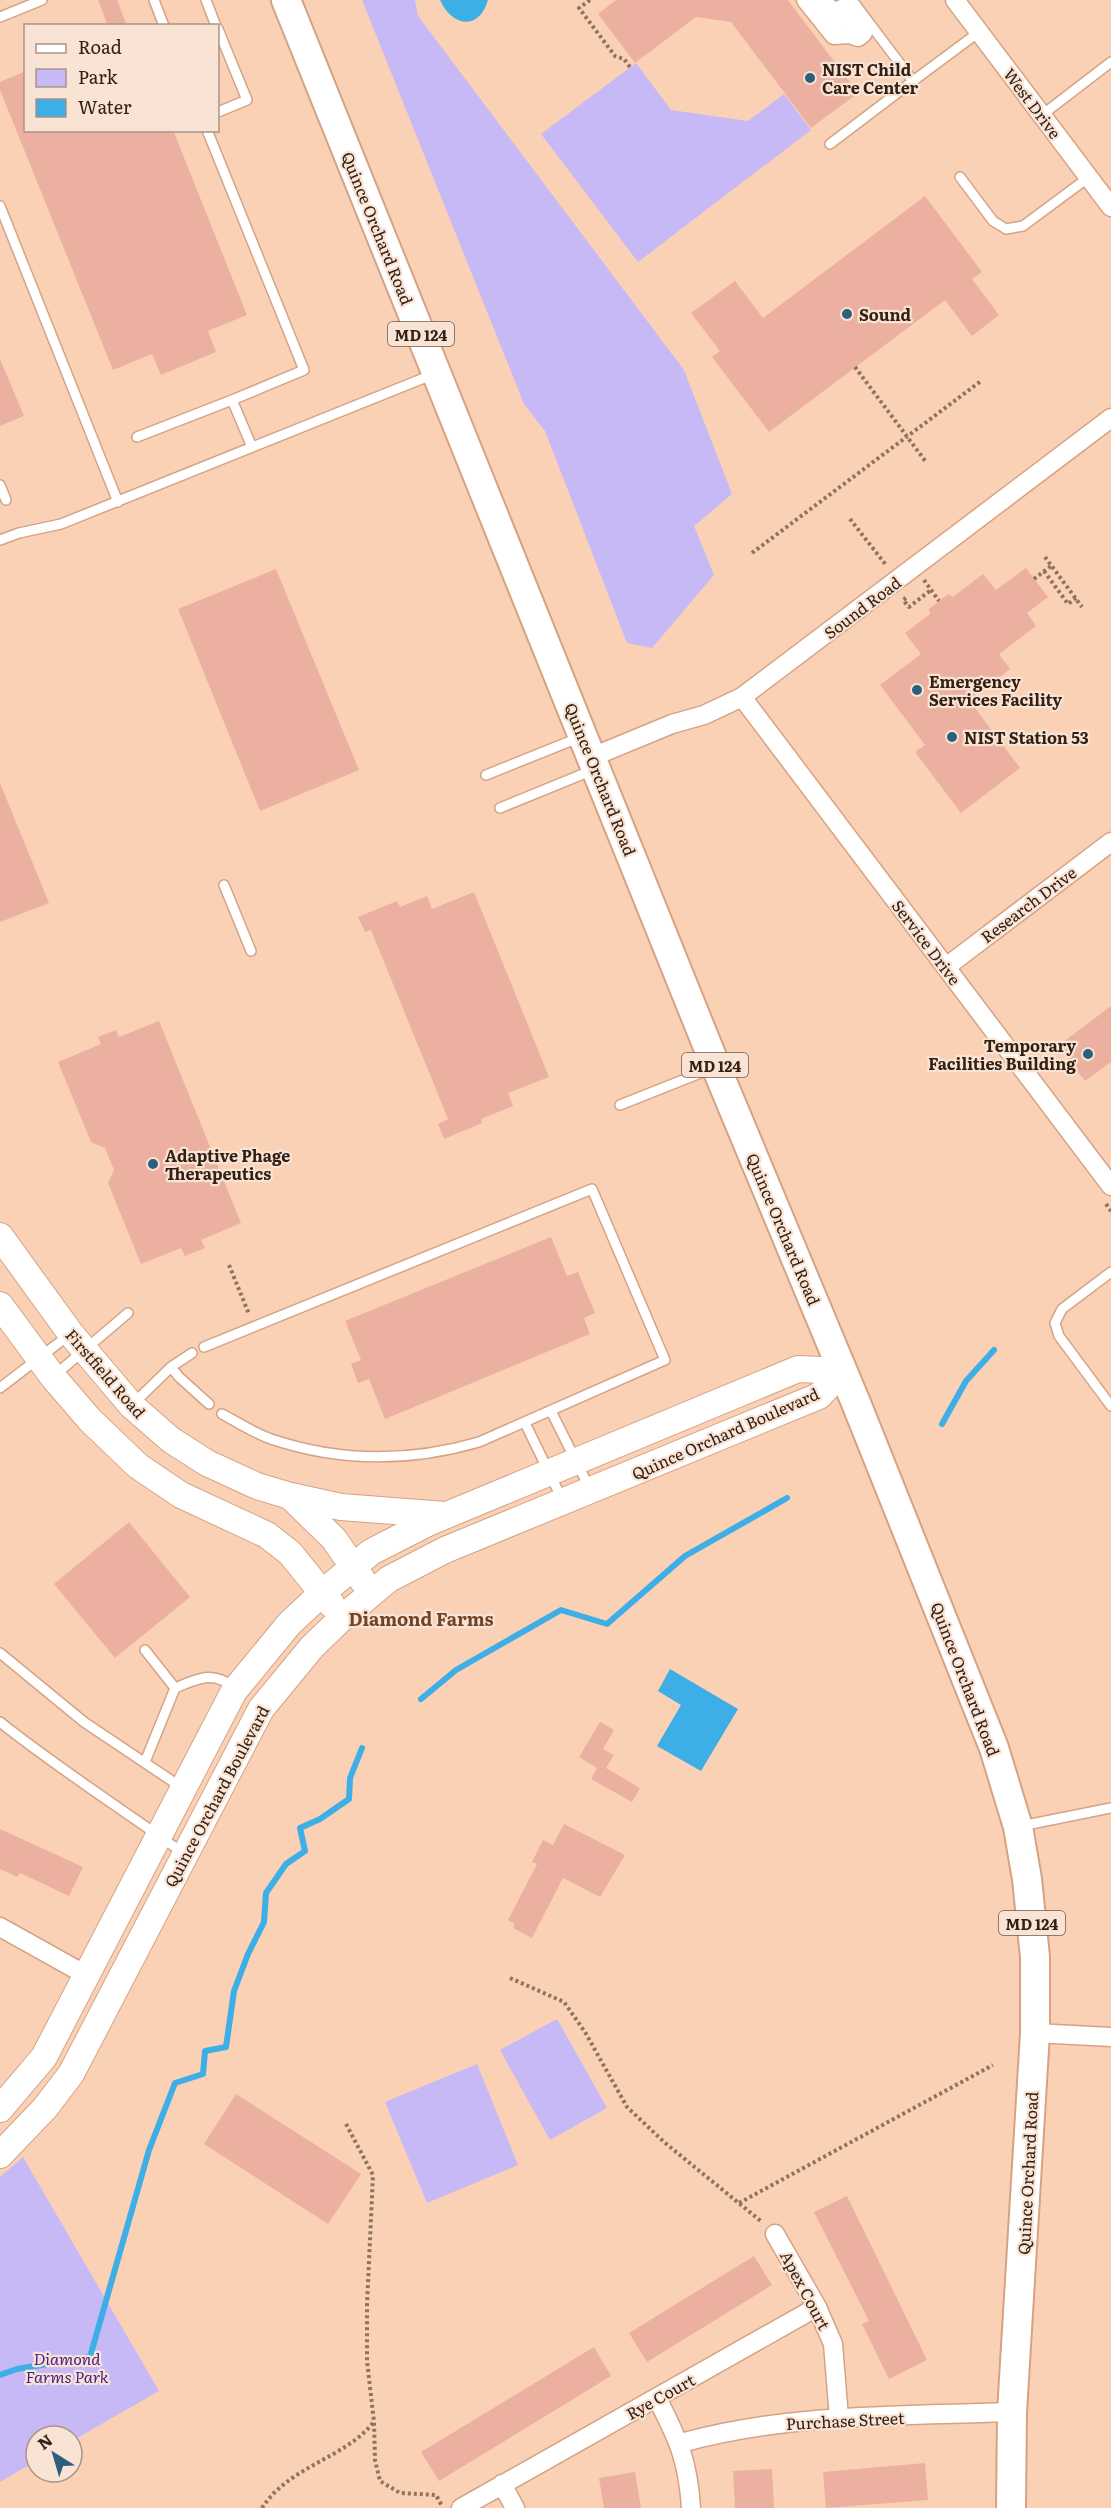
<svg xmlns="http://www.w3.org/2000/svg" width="1111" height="2508" font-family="Literata,serif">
  <rect width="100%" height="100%" fill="#fbd1b6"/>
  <path fill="#c7b9f5" d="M362 0H415L418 16 684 370 732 494 694 526 714 575 652 648 627 643 545 431 524 404Z
    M636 63 671 110 748 121 784 94 811 130 638 262 541 134Z
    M557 2019 607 2108 550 2140 500 2050Z
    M477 2064 518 2165 427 2203 385 2102Z
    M23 2157 159 2391 72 2441V2436H36V2461L0 2482V2177Z"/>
  <path fill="#3daee6" d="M440 0H488C479 31 452 27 440 0Z
    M670 1669 738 1709 701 1771 657 1746 681 1705 658 1691Z"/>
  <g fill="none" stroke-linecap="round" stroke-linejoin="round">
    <path stroke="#3daee6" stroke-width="6" d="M942 1424 966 1381 994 1350
      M421 1699 456 1670 561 1610 607 1624 685 1556 787 1498
      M0 2375 17 2369 90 2357 149 2150 175 2083 203 2074 205 2051 226 2047 234 1991 248 1954 264 1922 266 1893 286 1864 305 1851 300 1828 320 1819 349 1799 350 1778 362 1748"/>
  </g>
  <path fill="#ecb0a0" d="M98 0H117L127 26H108Z
    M616 0H788L858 93 811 128 731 22 696 17 635 63 598 14Z
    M26 71V130H173L247 315 208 331 216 352 161 375 152 354 113 370 0 90V82Z
    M925 196 982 272 972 279 999 315 972 336 945 300 769 432 712 357 720 351 691 313 735 281 763 318Z
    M0 359 24 416 0 426Z
    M1026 568 1048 597 1027 613 1036 626 999 654 1010 669 969 700 1020 768 961 813 915 752 925 745 880 685 921 654 905 633 930 614 929 609 948 594 953 597 983 574 996 590Z
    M276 569 359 770 260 811 178 609Z
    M0 783 49 903 0 922Z
    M474 892 549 1077 508 1093 513 1106 481 1119 482 1123 444 1139 438 1124 448 1119 371 930 365 932 358 917 397 901 400 907 427 896 432 909Z
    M1111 1006V1062L1085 1081 1058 1046Z
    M159 1021 241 1223 201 1240 205 1248 185 1256 181 1248 141 1264 108 1183 114 1170 105 1148 91 1142 58 1062 101 1044 98 1037 116 1030 119 1037Z
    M551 1237 567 1276 578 1272 595 1313 584 1318 590 1334 385 1419 369 1379 358 1383 351 1364 361 1360 345 1321Z
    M129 1522 190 1597 115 1658 54 1584Z
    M600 1722 614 1730 603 1749 614 1755 606 1768 640 1788 632 1802 591 1779 597 1768 579 1757Z
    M564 1824 625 1855 600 1897 563 1878 532 1938 513 1928 515 1924 508 1920 537 1864 532 1862 543 1840 553 1845Z
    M0 1829 83 1867 69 1896 20 1873 17 1877 0 1869Z
    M236 2094 361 2174 328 2224 204 2144Z
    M847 2196 927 2360 889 2379 862 2324 869 2321 814 2212Z
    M754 2256 772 2285 647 2362 629 2333Z
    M594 2347 611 2376 439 2481 421 2452Z
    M925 2463 928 2500 826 2508 823 2472Z
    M772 2469 774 2508H735L733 2471Z
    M635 2472 641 2508H604L599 2478Z"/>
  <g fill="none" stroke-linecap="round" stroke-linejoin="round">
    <g stroke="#d5a383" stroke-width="12">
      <path id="lane" d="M154 0 164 26
        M206 0 216 26
        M852 0 913 81 979 32
        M0 17 42 0
        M218 29 247 100 218 112
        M1042 115 1111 62
        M207 130 304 370 232 400 252 447
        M830 144 913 81
        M960 177 993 221 1006 229 1023 226 1089 177
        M0 206 118 502
        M137 437 232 400
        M0 485 6 500
        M0 540 19 533 61 524 434 374
        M486 775 578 738
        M500 808 593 770
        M224 885 251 951
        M620 1105 713 1068
        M1111 1272 1062 1309 1055 1323 1059 1336 1111 1406
        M204 1347 592 1189 665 1360 479 1442C410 1462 339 1462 271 1439 254 1433 237 1422 222 1414
        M171 1367 179 1377 209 1404
        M55 1375 128 1313
        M0 1388 69 1335
        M133 1404 171 1367 192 1353
        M551 1411 590 1489
        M525 1423 562 1499
        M0 1653 84 1722 181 1787
        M175 1688C197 1679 212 1670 234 1687
        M0 1722C59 1769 122 1809 183 1853
        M145 1762 175 1688 145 1650
        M1021 1826 1111 1808"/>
    </g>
    <g stroke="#d5a383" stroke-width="21">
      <path id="street" d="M806 0 834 35 850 34 858 37 863 33 844 8 840 10 838 20 831 19 833 10 823 9 825 0
        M955 0 1111 207
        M742 697 1111 1186
        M592 757 672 724 704 715 742 697 1111 418
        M946 967 1111 842
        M0 1927 86 1975
        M1035 2033 1111 2037
        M775 2234 817 2307 833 2344 839 2418
        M657 2398C678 2439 688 2460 691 2508
        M681 2443C788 2413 902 2416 1012 2412
        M502 2484 515 2508
        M461 2508 817 2307"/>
    </g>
    <g stroke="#d5a383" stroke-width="28">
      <path id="secondary" d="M0 1236 71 1334 132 1406 171 1440 207 1463 257 1486 290 1496 334 1539 363 1581
        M0 1305 53 1377 90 1420 138 1466 181 1495 267 1535 290 1553 332 1605
        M291 1496 341 1507 445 1515
        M0 2109 44 2057 234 1691 289 1624 321 1594 371 1552 430 1522 798 1369 843 1371
        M0 2155 45 2108 71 2074 261 1709 312 1647 342 1618 389 1579 445 1550 819 1396 843 1371"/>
    </g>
    <g stroke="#d5a383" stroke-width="32">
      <path id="primary" d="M286 0 716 1067 856 1403 994 1748 1018 1827 1027 1879 1035 1957V2033L1012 2412 1011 2508"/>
    </g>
    <path stroke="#90735f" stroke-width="4" stroke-dasharray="3 3" stroke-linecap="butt" d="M590 0 579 8 615 56 624 59 630 67
      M855 367 926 462
      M850 519 886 565
      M752 553 981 381
      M1045 557 1082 607
      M1044 571 1068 604 1076 598
      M1034 579 1051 566
      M924 580 939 601
      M906 598 903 600 909 607 931 590
      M1106 1204 1111 1211
      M229 1265 249 1314
      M510 1978 564 2002 585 2032 627 2107 664 2142 762 2222
      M346 2124 373 2175 367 2305V2361L374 2422 375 2460 380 2481 400 2493 436 2495 442 2506
      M739 2203 993 2065
      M262 2508C289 2466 344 2459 374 2422"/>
    <use href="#lane" stroke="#fff" stroke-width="9"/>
    <use href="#street" stroke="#fff" stroke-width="18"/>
    <use href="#secondary" stroke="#fff" stroke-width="26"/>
    <use href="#primary" stroke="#fff" stroke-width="28"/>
  </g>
  <g fill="#2b607c" stroke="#f8e3d5" stroke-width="2">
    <circle cx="810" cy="78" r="6"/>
    <circle cx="847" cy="314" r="6"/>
    <circle cx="917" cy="690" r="6"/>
    <circle cx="952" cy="737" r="6"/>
    <circle cx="1088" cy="1054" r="6"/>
    <circle cx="153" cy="1164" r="6"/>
  </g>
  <g text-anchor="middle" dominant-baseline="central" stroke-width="4.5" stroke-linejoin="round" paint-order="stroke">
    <g fill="#f8e3d5" stroke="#6e5a4d" stroke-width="1.5">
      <rect x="388" y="322" width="66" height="24" rx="4.5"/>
      <rect x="682" y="1053" width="66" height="24" rx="4.5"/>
      <rect x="999" y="1911" width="66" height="24" rx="4.5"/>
    </g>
    <g font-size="15" font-weight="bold" fill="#332013">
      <text x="421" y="334">MD 124</text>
      <text x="715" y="1065">MD 124</text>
      <text x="1032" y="1923">MD 124</text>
    </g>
    <g font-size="16" font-weight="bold" fill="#332013" stroke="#f8e3d5" text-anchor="start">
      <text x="822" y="69">NIST Child<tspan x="822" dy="18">Care Center</tspan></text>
      <text x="859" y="314">Sound</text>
      <text x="929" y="681">Emergency<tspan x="929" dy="18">Services Facility</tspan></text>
      <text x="964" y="737">NIST Station 53</text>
      <text x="1076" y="1045" text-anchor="end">Temporary<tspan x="1076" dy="18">Facilities Building</tspan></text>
      <text x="165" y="1155">Adaptive Phage<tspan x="165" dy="18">Therapeutics</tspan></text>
    </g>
    <g font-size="16" fill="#332013" stroke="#f8e3d5">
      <text transform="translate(1033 103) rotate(53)">West Drive</text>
      <text transform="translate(378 228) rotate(68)">Quince Orchard Road</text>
      <text transform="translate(862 607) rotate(-37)">Sound Road</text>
      <text transform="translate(601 779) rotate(68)">Quince Orchard Road</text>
      <text transform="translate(1028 904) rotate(-37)">Research Drive</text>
      <text transform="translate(927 942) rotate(53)">Service Drive</text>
      <text transform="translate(784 1229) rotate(67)">Quince Orchard Road</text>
      <text transform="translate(106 1373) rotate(49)">Firstfield Road</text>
      <text transform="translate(725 1433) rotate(-24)">Quince Orchard Boulevard</text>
      <text transform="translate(966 1679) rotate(69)">Quince Orchard Road</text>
      <text transform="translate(216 1796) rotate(-62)">Quince Orchard Boulevard</text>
      <text transform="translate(1027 2173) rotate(-87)">Quince Orchard Road</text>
      <text transform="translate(806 2290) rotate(62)">Apex Court</text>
      <text transform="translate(660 2396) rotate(-29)">Rye Court</text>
      <text transform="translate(845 2420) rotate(-3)">Purchase Street</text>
    </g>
    <g font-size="16" font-style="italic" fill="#482188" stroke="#f8e3d5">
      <text x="67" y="2358">Diamond<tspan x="67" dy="18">Farms Park</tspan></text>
    </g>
    <g font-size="18" font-weight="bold" fill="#704526" stroke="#f8e3d5">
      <text x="421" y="1618">Diamond Farms</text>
    </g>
  </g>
  <rect x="24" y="24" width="195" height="108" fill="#f8e3d5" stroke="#a99587" stroke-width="1.5"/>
  <rect x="36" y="44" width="30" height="9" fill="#ffffff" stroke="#a99587" stroke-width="1.5"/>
  <text x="78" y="54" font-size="18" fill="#332013">Road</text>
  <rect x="36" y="69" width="30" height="18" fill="#c7b9f5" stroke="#a99587" stroke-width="1.5"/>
  <text x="78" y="84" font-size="18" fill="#332013">Park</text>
  <rect x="36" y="99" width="30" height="18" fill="#3daee6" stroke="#a99587" stroke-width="1.5"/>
  <text x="78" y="114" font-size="18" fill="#332013">Water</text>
  <g transform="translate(54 2454) rotate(323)"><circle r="28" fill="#f8e3d5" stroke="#a99587" stroke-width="1.5"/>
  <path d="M0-4.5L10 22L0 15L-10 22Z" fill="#2b607c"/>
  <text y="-9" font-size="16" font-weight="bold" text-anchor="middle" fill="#332013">N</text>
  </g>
</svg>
